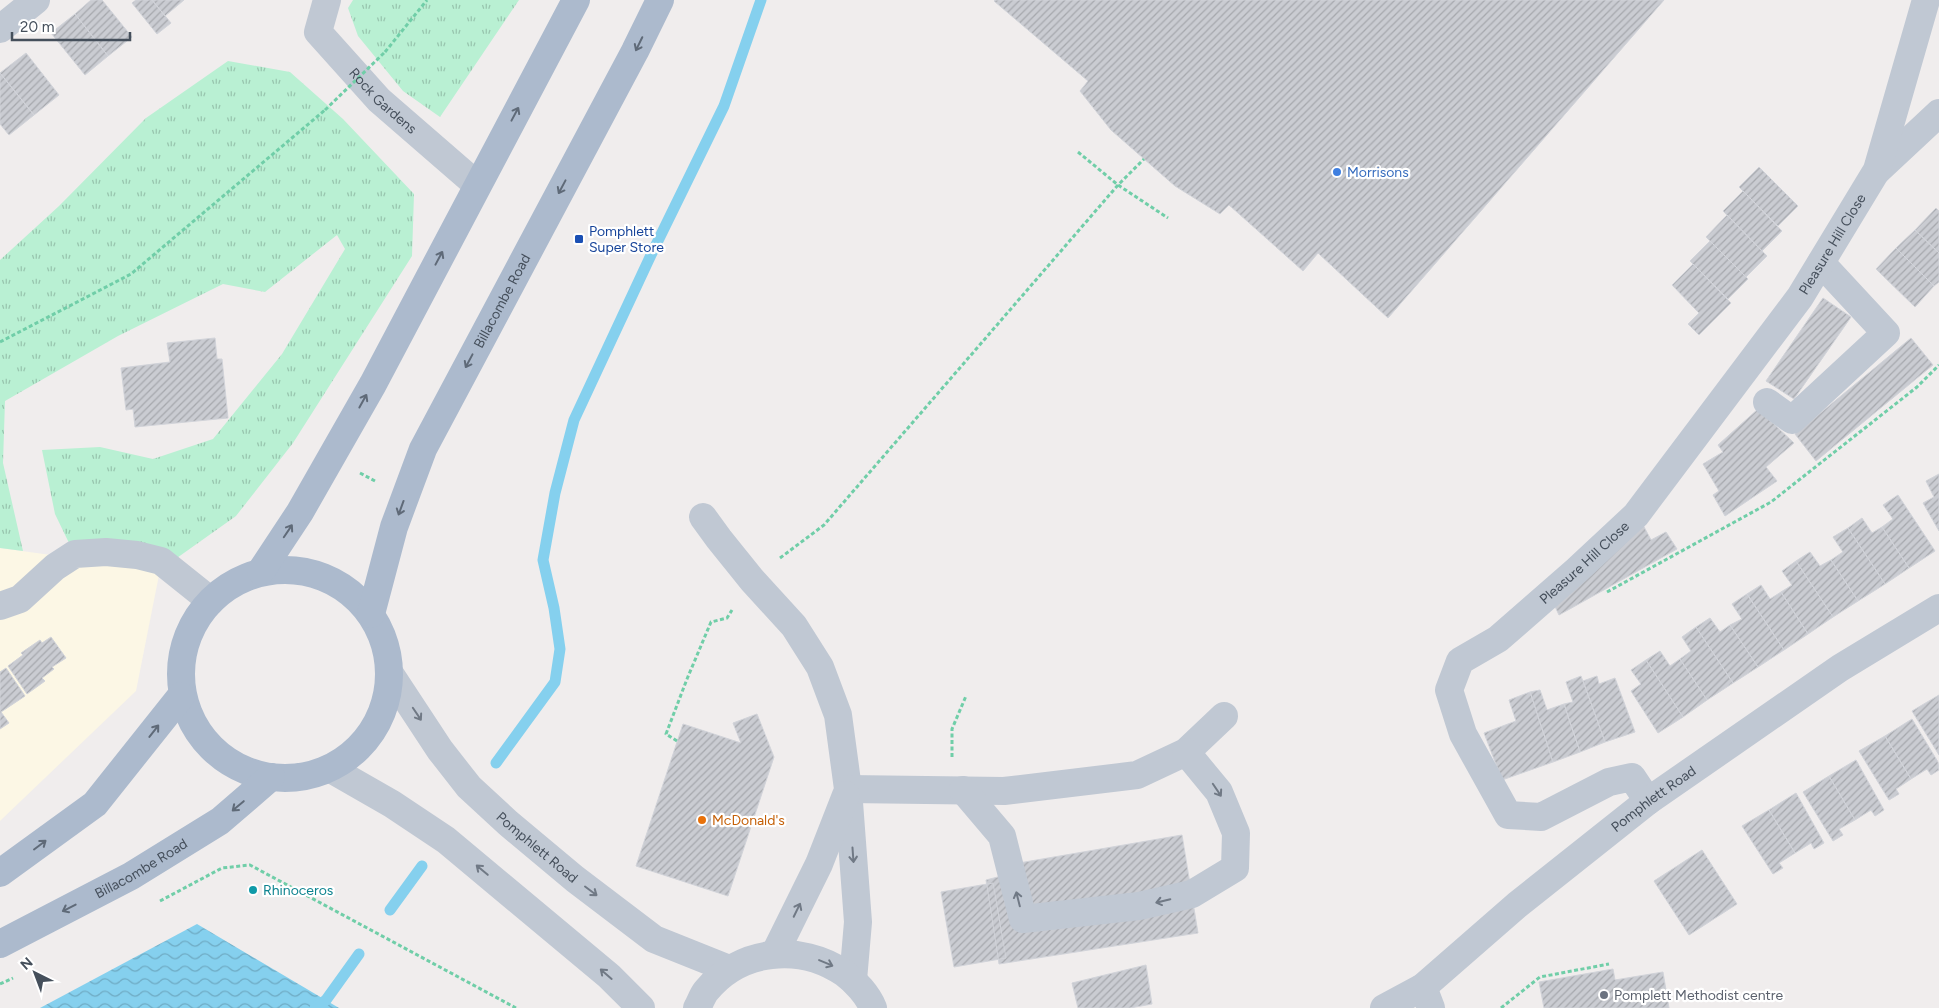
<svg xmlns="http://www.w3.org/2000/svg" width="1939" height="1008" font-family="Figtree,sans-serif">
  <defs>
    <pattern id="grass-tufts" width="24" height="20" patternUnits="userSpaceOnUse" patternTransform="scale(1.25)"><rect width="24" height="20" fill="#b9f0d3"/><path d="M3 7l-1-3M5 7V3M7 7l1-3M15 17l-1-3M17 17v-4M19 17l1-3" fill="none" stroke="#98c5ae"/></pattern>
    <pattern id="water-waves" width="16" height="10" patternUnits="userSpaceOnUse" patternTransform="scale(1.25)"><rect width="16" height="10" fill="#85d0ee"/><path d="M0 5q4-4 8 0t8 0" fill="none" stroke="#6fabc4"/></pattern>
    <pattern id="building-hatch" width="6" height="6" patternUnits="userSpaceOnUse" patternTransform="scale(1.25)"><rect width="6" height="6" fill="#caccd2"/><path d="M-1 1l2-2M0 6l6-6M5 7l2-2" fill="none" stroke="#a6a8ad"/></pattern>
  </defs>
  <rect width="100%" height="100%" fill="#f0eded"/>
  <path fill="#fcf7e5" d="M0 548 160 570 136 691 0 821Z"/>
  <path fill="url(#grass-tufts)" d="M353 0H519L440 117 403 91 358 36 348 8Z
    M228 61 290 72 343 119 414 194 412 256 293 443 236 516 160 570 69 543 55 514 42 450 100 447 153 459 213 439 282 354 345 249 337 235 265 292 223 284 118 336 5 401 3 463 23 551 0 548V260L59 206 146 118Z"/>
  <path fill="url(#water-waves)" d="M197 924 339 1008H40Z"/>
  <g fill="none" stroke-linecap="round" stroke-linejoin="round">
    <path stroke="#85d0ee" stroke-width="11" d="M496 763 555 682 560 649 554 608 543 560 555 493 574 420 651 255 724 106 761 0
      M390 910 422 866
      M315 1008 326 1000 359 954"/>
  </g>
  <path fill="url(#building-hatch)" stroke="#d1d3d9" d="M91 0H102L132 37 108 56 75 14Z
    M136 0H152L171 23 157 34 132 3Z
    M152 0H184L165 16Z
    M995 0H1664L1388 318 1318 253 1303 271 1229 205 1220 214 1175 186 1111 130 1080 91 1088 81 994 1Z
    M75 14 108 56 85 75 51 33Z
    M26 53 59 95 34 115 0 73Z
    M0 73 34 115 9 135 0 124Z
    M1759 167 1798 206 1778 226 1739 187Z
    M1743 191 1782 231 1762 251 1723 211Z
    M1936 208 1939 211V253L1915 230Z
    M1727 215 1767 256 1746 277 1706 237Z
    M1915 230 1939 253V282L1934 286 1896 248Z
    M1710 241 1748 279 1728 299 1690 261Z
    M1896 248 1934 286 1915 307 1876 269Z
    M1693 264 1731 303 1699 335 1688 324 1699 313 1672 285Z
    M1823 298 1851 317 1794 399 1766 381Z
    M215 338 217 359H222L228 418 135 427 133 409 126 410 121 368 170 362 167 343Z
    M1911 338 1933 365 1816 461 1795 434Z
    M1758 409 1794 443 1766 467 1777 481 1725 516 1713 495 1719 491 1703 464 1723 452 1718 445Z
    M1939 474V531L1923 503 1934 497 1926 481Z
    M1898 495 1935 551 1909 568 1882 527 1893 519 1883 505Z
    M1862 518 1872 533 1882 527 1909 568 1885 584 1848 528Z
    M1642 523 1651 540 1666 532 1677 549 1559 615 1552 600Z
    M1848 528 1885 584 1858 601 1831 560 1843 552 1833 537Z
    M1810 552 1820 566 1831 560 1858 601 1833 617 1796 561Z
    M1796 561 1833 617 1808 634 1781 592 1792 585 1782 571Z
    M1761 585 1770 599 1781 592 1808 634 1784 650 1747 594Z
    M1747 594 1784 650 1758 667 1730 625 1742 619 1732 604Z
    M1710 618 1720 632 1730 625 1758 667 1733 683 1696 627Z
    M1696 627 1733 683 1707 700 1680 659 1691 651 1682 637Z
    M51 637 66 658 52 667 54 669 42 678 45 681 27 694 8 666 23 655 21 653 40 640 42 643Z
    M1660 651 1670 666 1680 659 1707 700 1683 717 1646 660Z
    M1646 660 1683 717 1658 733 1631 691 1641 684 1631 670Z
    M6 668 25 696 1 712 9 723 0 729V672Z
    M1581 676 1605 742 1580 752 1564 704 1573 702 1566 682Z
    M1597 676 1599 684 1615 678 1635 732 1605 742 1583 681Z
    M1540 690 1547 710 1564 704 1580 752 1553 762 1530 692Z
    M1530 692 1553 762 1502 780 1484 733 1516 721 1509 700Z
    M1939 695V755L1912 711Z
    M757 714 774 757 728 896 636 866 683 724 741 743 733 723Z
    M1912 719 1938 762 1939 770 1931 775 1927 769 1911 779 1885 736Z
    M1885 736 1911 779 1896 789 1899 794 1889 800 1859 751Z
    M1856 760 1884 810 1875 816 1871 810 1855 820 1829 776Z
    M1829 776 1855 820 1839 829 1843 835 1833 841 1803 792Z
    M1796 793 1824 843 1814 849 1811 843 1795 853 1769 810Z
    M1769 810 1795 853 1779 863 1783 868 1773 874 1742 826Z
    M1182 835 1198 933 999 964 986 880 1021 871 1019 863Z
    M1702 850 1737 904 1689 935 1654 881Z
    M993 883 1006 958 954 967 941 892Z
    M1146 965 1152 1004 1130 1008H1078L1072 983Z
    M1613 969 1615 980 1663 972 1669 1008H1544L1539 982Z"/>
  <g fill="none" stroke-linecap="round" stroke-linejoin="round">
    <path stroke="#70cea8" stroke-width="3" stroke-dasharray="4 2.5" stroke-linecap="butt" d="M385 52 427 0
      M1078 152 1118 185 1168 218
      M0 342 131 274 325 110
      M360 473 375 481
      M780 558 824 525 1118 185 1144 159
      M1607 592 1771 502 1917 387 1939 365
      M677 741 666 734 687 679 711 622 727 618 732 610
      M952 757V729L966 696
      M160 901 222 868 250 865 516 1008
      M0 984 13 978
      M1501 1008 1540 977 1609 964"/>
    <g stroke="#c0c8d3" stroke-width="28">
      <path id="s1" d="M327 0 318 32 379 100 477 185"/>
      <path d="M0 29 36 0"/>
      <path d="M1878 170 1939 113"/>
      <path d="M1767 402 1792 420 1886 333 1821 263"/>
      <path d="M703 517 719 539 752 580 794 626 820 667 838 715 848 789 858 922 853 980"/>
      <path d="M0 606 20 599 55 567 75 554 106 552 137 555 161 561 211 601"/>
      <path id="s2" d="M390 674 440 750 469 787 508 823 575 879 654 939 729 969"/>
      <path d="M331 769 392 804 446 840 609 976 641 1008"/>
      <path d="M848 789 1004 791 1137 775 1186 752 1224 716"/>
      <path d="M963 790 1002 836 1023 919 1139 906 1192 894 1235 868 1236 833 1219 792 1186 752"/>
      <path id="s3" d="M1648 801 1632 777 1609 782 1541 817 1508 815 1463 734 1449 690 1460 661 1498 639 1577 570 1636 515 1800 297 1877 170 1926 0"/>
      <path d="M775 953 819 864 846 795"/>
      <path d="M1423 987 1431 1008"/>
      <path d="M697 1008C700 1003 702 996 706 991 740 949 800 943 844 973 855 981 868 995 873 1008"/>
      <path id="s4" d="M1384 1008 1423 987 1517 905 1648 801 1840 668 1939 608"/>
    </g>
    <g stroke="#acbacd" stroke-width="28">
      <circle cx="285" cy="674" r="104"/>
      <path d="M261 571 300 512 373 384 576 0"/>
      <path id="s5" d="M371 614 394 527 423 449 635 51 660 0"/>
      <path d="M0 873 95 804 181 696"/>
      <path id="s6" d="M0 944 131 876 220 821 271 777"/>
    </g>
    <path stroke="#70cea8" stroke-width="3" stroke-dasharray="4 2.5" stroke-linecap="butt" d="M325 110 385 52"/>
  </g>
  <defs><path id="oneway-shaft" d="M-6 0H5M1.5-3L5.5 0L1.5 3" fill="none" stroke-width="1.6" stroke-linecap="round" stroke-linejoin="round" transform="scale(1.25)"/></defs>
  <g stroke="#5f6a78">
    <use href="#oneway-shaft" transform="translate(639 44) rotate(116)"/>
    <use href="#oneway-shaft" transform="translate(515 114) rotate(-62)"/>
    <use href="#oneway-shaft" transform="translate(562 187) rotate(118)"/>
    <use href="#oneway-shaft" transform="translate(439 258) rotate(-62)"/>
    <use href="#oneway-shaft" transform="translate(469 361) rotate(118)"/>
    <use href="#oneway-shaft" transform="translate(363 401) rotate(-61)"/>
    <use href="#oneway-shaft" transform="translate(401 508) rotate(110)"/>
    <use href="#oneway-shaft" transform="translate(288 531) rotate(-56)"/>
    <use href="#oneway-shaft" transform="translate(154 731) rotate(-52)"/>
    <use href="#oneway-shaft" transform="translate(238 806) rotate(140)"/>
    <use href="#oneway-shaft" transform="translate(40 845) rotate(-37)"/>
    <use href="#oneway-shaft" transform="translate(69 908) rotate(153)"/>
  </g>
  <g stroke="#707985">
    <use href="#oneway-shaft" transform="translate(417 714) rotate(56)"/>
    <use href="#oneway-shaft" transform="translate(1217 790) rotate(56)"/>
    <use href="#oneway-shaft" transform="translate(853 855) rotate(86)"/>
    <use href="#oneway-shaft" transform="translate(482 870) rotate(-140)"/>
    <use href="#oneway-shaft" transform="translate(591 891) rotate(37)"/>
    <use href="#oneway-shaft" transform="translate(1018 899) rotate(-104)"/>
    <use href="#oneway-shaft" transform="translate(1163 901) rotate(167)"/>
    <use href="#oneway-shaft" transform="translate(797 910) rotate(-64)"/>
    <use href="#oneway-shaft" transform="translate(826 963) rotate(23)"/>
    <use href="#oneway-shaft" transform="translate(606 974) rotate(-139)"/>
  </g>
  <circle fill="#3f7fe0" stroke="#fff" stroke-width="2" cx="1337" cy="172" r="5"/>
  <rect fill="#1a4fb4" stroke="#fff" stroke-width="2" x="574" y="234" width="10" height="10" rx="2.5"/>
  <circle fill="#e8710a" stroke="#fff" stroke-width="2" cx="702" cy="820" r="5"/>
  <circle fill="#0f9aa8" stroke="#fff" stroke-width="2" cx="253" cy="890" r="5"/>
  <circle fill="#6b7280" stroke="#fff" stroke-width="2" cx="1604" cy="995" r="5"/>
  <g text-anchor="middle" dominant-baseline="central" stroke-width="4.5" stroke-linejoin="round" paint-order="stroke">
    <g font-size="14" fill="#454f5b" stroke="#fff">
      <text stroke="none"><textPath href="#s1" startOffset="128">Rock Gardens</textPath></text>
      <text stroke="none"><textPath href="#s3" startOffset="896">Pleasure Hill Close</textPath></text>
      <text stroke="none"><textPath href="#s5" startOffset="341">Billacombe Road</textPath></text>
      <text stroke="none"><textPath href="#s3" startOffset="491">Pleasure Hill Close</textPath></text>
      <text stroke="none"><textPath href="#s4" startOffset="342">Pomphlett Road</textPath></text>
      <text stroke="none"><textPath href="#s2" startOffset="229">Pomphlett Road</textPath></text>
      <text stroke="none"><textPath href="#s6" startOffset="160">Billacombe Road</textPath></text>
    </g>
    <g font-size="14" fill="#366cbe" stroke="#fff" text-anchor="start">
      <text x="1347" y="172">Morrisons</text>
    </g>
    <g font-size="14" fill="#164399" stroke="#fff" text-anchor="start">
      <text x="589" y="231">Pomphlett<tspan x="589" dy="16">Super Store</tspan></text>
    </g>
    <g font-size="14" fill="#c56008" stroke="#fff" text-anchor="start">
      <text x="712" y="820">McDonald's</text>
    </g>
    <g font-size="14" fill="#0d838f" stroke="#fff" text-anchor="start">
      <text x="263" y="890">Rhinoceros</text>
    </g>
    <g font-size="14" fill="#5b616d" stroke="#fff" text-anchor="start">
      <text x="1614" y="995">Pomplett Methodist centre</text>
    </g>
  </g>
  <g transform="translate(35 973) rotate(318)" stroke="#ffffff" stroke-width="4" paint-order="stroke">
  <path d="M0-4L9 19L0 12L-9 19Z" fill="#454f5b"/>
  <text y="-8" font-size="14" font-weight="bold" text-anchor="middle" fill="#454f5b">N</text>
  </g>
  <path d="M12 32v8h118v-8" fill="none" stroke="#454f5b" stroke-width="2.5"/>
  <text x="20" y="32" font-size="15" fill="#454f5b" stroke="#ffffff" stroke-width="4" paint-order="stroke">20 m</text>
</svg>
